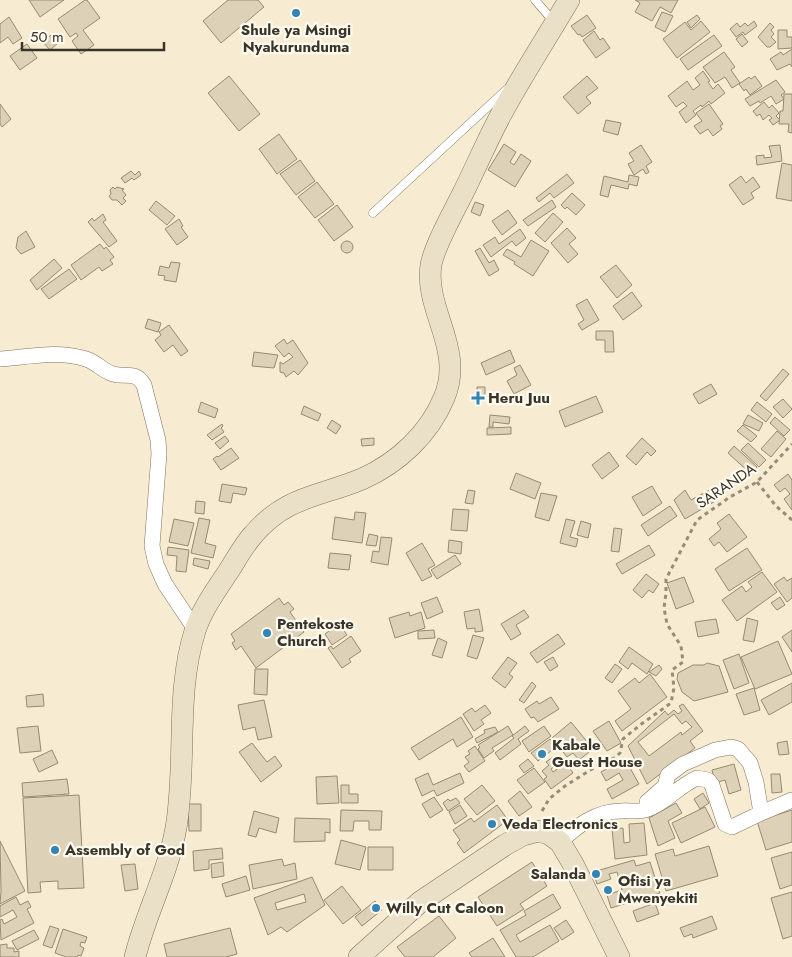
<svg xmlns="http://www.w3.org/2000/svg" width="792" height="957" font-family="Jost,sans-serif">
  <rect width="100%" height="100%" fill="#f7ecd1"/>
  <path fill="#ddd2b8" stroke="#958b72" fill-rule="evenodd" d="M29 0H64L40 17Z
    M85 0H87L100 18 83 30 94 45 81 54 72 41 78 36 76 33 70 37 58 19Z
    M228 0H258L264 7 221 43 203 21Z
    M635 0H678L671 13 660 7 652 21 635 12 640 3Z
    M662 12 673 16 665 32 655 27Z
    M587 15 596 28 582 37 580 34 578 35 571 26Z
    M697 15 700 19 691 28 687 22Z
    M9 17 22 38 13 44 8 37 0 43V24Z
    M701 21 710 32 677 58 663 39 685 22 691 30Z
    M754 21 757 26 745 35 743 32 736 37 730 29 737 23 740 27 745 23 748 26Z
    M770 23 774 27 771 30 774 34 771 37 776 42 770 47H767L758 37Z
    M778 30H787V37H792V48L778 49Z
    M594 31 600 40 603 38 610 48 596 58 583 40Z
    M53 34 58 43 50 50 42 41Z
    M742 34 748 42 742 47 736 39Z
    M714 35 722 46 688 70 680 59Z
    M27 44 37 58 20 70 10 56Z
    M792 49V67L790 64 777 70 770 59 781 52 783 55Z
    M724 52 735 67 731 70 740 83 732 88 725 77 715 83 703 67Z
    M703 71 710 81 708 82 713 89 718 84 725 93 711 104 709 101 702 107 701 105 693 111 696 115 686 123 679 112 687 106 683 102 676 107 668 96 687 81 693 90 700 85 695 78Z
    M229 76 260 114 239 131 208 93Z
    M587 76 598 88 586 97 591 103 578 114 563 97Z
    M755 76 762 86 750 95 746 89 744 91 739 84 749 77 751 79Z
    M776 80 785 92 781 95 784 99 776 104 771 96 760 103 759 101 750 106 745 99Z
    M784 94H792V133L788 132 789 124H779L780 111H783Z
    M764 102 769 108 772 105 779 113 776 116 780 120 773 125 769 120 772 118 769 115 763 120 760 114 757 116 753 111Z
    M0 104 11 119 2 127 0 124Z
    M709 104 723 124 720 126 722 129 713 136 708 129 700 134 694 126 702 121 696 113Z
    M606 120 621 123 618 135 603 131Z
    M279 134 297 159 277 174 259 149Z
    M504 144 516 152 510 162 514 165 521 154 531 161 515 187 488 170Z
    M641 145 652 162 646 166 649 172 646 174 643 169 634 175 628 164 634 161 629 153Z
    M780 145 782 161 757 165 756 156 764 155V158L772 157 769 146Z
    M300 160 315 181 296 195 280 174Z
    M782 163 792 165V201L776 198Z
    M131 171 135 175 139 171 141 175 134 180 132 178 125 183 121 178Z
    M567 174 574 183 554 198 550 193 539 202 536 198Z
    M629 175 639 177 637 186 629 184 628 189 611 185 608 197 600 195 604 176 628 182Z
    M741 176 746 183 753 177 760 187 751 193 754 198 743 205 729 185Z
    M317 182 334 204 315 218 298 197Z
    M113 187 115 189 117 187 124 189 122 190 126 195 123 198 126 201 122 205 117 200H112L109 196 111 194 110 190Z
    M572 193 585 205 576 215 567 207 565 209 561 205Z
    M552 200 556 207 528 226 523 220Z
    M156 201 175 216 167 225 149 210Z
    M475 202 484 205 480 216 471 212Z
    M337 205 353 227 334 241 318 220Z
    M508 210 517 223 502 235 492 221Z
    M553 213 563 222 545 242 535 233Z
    M103 214 106 220 103 222 117 241 109 247 88 222 92 218 94 221Z
    M179 219 183 226 181 227 188 237 177 245 165 229Z
    M567 228 576 238 569 244 578 254 568 263 551 243Z
    M520 229 526 238 516 246 512 241 491 257 483 245 495 237 499 244Z
    M26 231 35 247 21 254 16 248 18 237Z
    M531 240 549 251 533 276 514 264 515 262 503 255 507 249 521 257Z
    M341 247a6 6 0 1 1 12 0a6 6 0 1 1-12 0Z
    M100 244 104 249 106 247 114 257 110 260 113 264 102 271 99 267 81 280 71 265Z
    M480 248 489 263 494 260 499 270 489 276 475 251Z
    M54 259 62 268 37 290 30 280Z
    M171 262 180 263 176 282 164 280 165 276 158 275 160 266 169 268Z
    M616 265 632 285 617 298 600 277Z
    M69 269 77 279 49 299 41 289Z
    M632 292 642 306 623 320 613 306Z
    M587 299 599 320 582 330 578 324 584 320 576 305Z
    M148 319 161 323 158 332 145 328Z
    M169 325 188 351 181 356 173 345 164 352 155 340 161 335 159 332Z
    M596 331H613L614 352H605V340H596Z
    M284 339 287 344 293 340 308 363 298 375 294 371 286 377 284 373 280 372V362L283 364 293 357 289 353 284 357 275 346Z
    M510 350 515 362 486 375 481 363Z
    M254 352 278 355 274 368 252 366Z
    M520 365 531 385 514 394 507 381 517 375 514 368Z
    M783 369 789 374 766 401 760 396Z
    M711 384 717 394 699 404 693 394Z
    M477 387H485V397H477Z
    M596 396 603 412 565 427 559 411Z
    M783 399 792 409 783 418 773 407Z
    M201 402 218 409 215 418 198 412Z
    M757 402 772 414 766 422 751 410Z
    M304 406 321 414 318 421 301 414Z
    M490 415 510 417 509 424 493 422V427H489Z
    M748 415 763 423 759 431 743 424Z
    M775 417 790 430 784 436 770 423Z
    M332 420 341 426 336 434 327 428Z
    M222 424 223 426 221 428 224 432 212 440 207 435Z
    M743 425 757 436 751 442 737 431Z
    M511 427V434L487 435V428Z
    M777 431 786 439 771 457 761 449Z
    M225 436 229 441 220 449 215 443Z
    M374 438V445L362 446 361 439Z
    M642 438 656 451 651 456 647 452 636 465 626 456Z
    M748 443 766 460 759 467 741 450Z
    M734 446 757 467 751 474 728 453Z
    M231 448 239 458 221 470 213 459 217 456 218 457Z
    M609 452 619 466 602 479 592 465Z
    M516 473 541 483 535 499 510 489Z
    M788 474 792 480V510L784 499 790 494 785 488 780 492 774 485Z
    M222 484 247 488 245 495 233 493 231 503 219 501Z
    M652 486 662 503 643 516 632 497Z
    M713 488 719 499 685 519 674 500 685 490 691 500Z
    M468 490 475 491 473 504 465 503Z
    M541 493 557 496 549 521 535 517Z
    M196 501 205 502 204 514 195 513Z
    M670 506 677 516 648 536 641 525Z
    M453 509 469 510 467 531 451 530Z
    M355 512 366 513 362 543 332 539 335 517 354 520Z
    M729 514 747 537 727 552 719 542 714 546 709 539 721 529 717 523Z
    M199 518 210 520 205 543 216 546 213 558 191 553Z
    M174 519 194 523 188 546 169 542Z
    M566 519 575 521 570 537 578 539 576 547 560 543Z
    M581 521 591 524 588 538 577 535Z
    M614 528 622 529 619 552 611 551Z
    M369 534 378 536 376 546 366 545Z
    M381 537 392 538 388 565 371 562 373 551 379 552Z
    M449 540 462 542 461 554 448 552Z
    M422 543 435 565 428 569 432 576 422 581 406 553Z
    M649 545 655 555 622 574 616 564Z
    M168 547 189 550 186 572 176 571 177 556 167 555Z
    M747 548 762 570 729 591 715 569Z
    M330 553 351 555 349 570 328 568Z
    M455 555 461 564 437 579 431 570Z
    M194 558 210 561 208 569 193 565Z
    M762 572 777 592 737 621 722 600 742 586 746 592 752 587 748 582Z
    M646 574 659 584 653 593 649 590 642 598 633 590Z
    M684 577 694 602 676 609 667 583Z
    M784 577 787 581 792 578V598L787 602 774 584Z
    M437 597 443 612 427 619 421 603Z
    M780 597 785 605 777 610 771 603Z
    M279 598 284 605 288 602 294 609 290 612 304 632 256 668 241 646 236 650 232 643 235 641 231 634Z
    M479 609 483 631 475 632V628L467 629 464 612Z
    M524 610 529 617 516 625 521 634 511 640 501 624Z
    M409 612 410 616 421 612 425 628 395 638 389 618Z
    M747 618 758 621 754 642 743 640Z
    M716 619 719 633 698 637 695 622Z
    M339 624 347 635 332 645 325 634Z
    M434 630 435 638 418 639V631Z
    M792 630V652L782 637Z
    M558 634 565 644 537 663 530 653Z
    M473 635 484 638 477 659 467 656Z
    M351 636 361 651 349 659 351 662 342 668 328 648 331 646 333 649Z
    M438 638 447 642 442 658 432 655Z
    M778 641 792 674 755 689 741 657Z
    M629 647 653 664 647 674 632 663 628 669 619 662Z
    M739 654 749 683 734 689 723 660Z
    M508 657 517 663 509 674 513 677 505 688 492 678Z
    M553 657 558 666 550 671 544 662Z
    M707 663 719 666 728 692 694 701 682 692 677 679 678 673 693 665H704Z
    M615 664 622 669 612 683 605 678Z
    M659 665 662 669 656 676 649 672Z
    M255 669H268L267 695 254 694Z
    M650 674 667 697 622 731 615 721 631 709 618 691 635 678 639 683Z
    M532 682 536 686 524 703 519 700Z
    M792 683V702L769 715 761 700Z
    M754 688 760 710 744 715 736 694Z
    M43 694 44 706 27 707 26 696Z
    M551 697 559 709 538 722 534 717 531 718 525 709 537 701 539 704Z
    M264 700 272 737 258 740 255 727 243 730 238 705Z
    M683 704 703 731 690 741 695 748 647 784 628 746 665 711 668 715 674 710 678 714 682 711 679 706ZM674 714 682 724 686 721 692 727 682 735 681 732 649 756 638 742Z
    M485 705 491 713 481 720 484 724 474 731 463 714 472 708 475 712Z
    M461 717 473 737 457 747 453 739 419 760 411 748Z
    M609 721 621 743 607 751 593 731Z
    M571 722 593 749 579 760 573 753 567 757 552 738Z
    M38 726 41 751 20 753 17 728Z
    M508 726 513 735 492 748 494 751 484 758 478 749 480 747 478 745Z
    M525 726 529 731 518 739 521 744 500 760 495 753 514 738 512 736Z
    M544 726 551 736 529 752 522 741Z
    M495 727 498 732 477 743 475 739 485 733 484 730Z
    M550 739 556 747 538 761 531 753Z
    M787 741 789 754 779 755 777 743Z
    M252 743 267 762 275 756 282 766 261 782 239 752Z
    M475 746 485 761 469 772 464 766 469 762 465 757 470 754 468 751Z
    M52 750 58 763 39 772 33 759Z
    M560 755 563 760 551 769 553 772 566 763 573 773 551 789 544 779 547 777 542 771 549 765 546 762 553 757 555 760Z
    M528 759 534 766 524 773 519 766Z
    M625 759 639 784 612 799 607 789 623 780 619 773 606 781 601 772Z
    M734 764 741 790 729 794 725 780 715 783 712 770Z
    M534 768 545 782 528 794 517 780Z
    M428 773 433 785 460 773 464 783 437 796 434 790 422 796 415 779Z
    M771 774H780L782 792 772 793Z
    M337 776 339 803 317 804 316 777Z
    M67 779 69 794 23 797 22 783Z
    M341 785H349V794H358V803H341Z
    M482 785 495 801 477 815 464 799Z
    M520 791 532 807 519 816 508 801Z
    M703 793 709 803 700 809 694 799Z
    M79 795 84 888 58 889V881L40 882 41 892 28 893 23 798Z
    M434 797 443 810 430 818 422 804Z
    M456 798 460 803 448 811 443 803 448 799 450 801Z
    M676 803 682 813 668 821 675 838 658 846 649 818Z
    M188 804H201V831H189Z
    M460 805 467 816 455 824 449 812Z
    M497 805 508 820 464 853 457 843 460 840 453 830 471 818 474 822Z
    M705 807 715 827 681 843 672 823Z
    M341 810 382 811 381 830H369V821H354L353 831H340Z
    M792 810V842L766 850 757 821Z
    M254 811 279 818 276 833 259 828 256 837 248 835Z
    M295 818 330 819V833L325 832V841L294 842Z
    M644 823 647 855 615 859 612 829 623 828 624 843 630 842 629 824Z
    M341 840 366 847 360 870 335 864Z
    M0 841 25 891 0 904 1 891Z
    M709 846 718 876 666 891 655 854 673 849 675 856Z
    M368 847H393V870H368Z
    M222 848 223 859 209 860V869L194 871 193 851Z
    M792 852V885L780 889 771 858Z
    M282 859 284 866 295 863 297 879 253 889 249 865Z
    M634 860 636 866 650 862 660 893 611 908 607 895 622 890 617 872 609 874 611 879 597 884 593 872Z
    M223 862 224 876 212 878 211 864Z
    M532 862 547 886 520 904 524 909 497 926 478 897Z
    M135 864 138 889 125 891 121 865Z
    M246 876 250 890 226 897 222 884Z
    M312 877 325 905 287 932 281 927 268 935 254 898ZM304 894 306 902 277 910 275 903Z
    M342 886 361 910 343 924 324 900Z
    M792 892V936L783 939 771 898Z
    M553 894 561 908 516 935 520 942 550 925 559 941 533 957H516L500 930 526 915 524 911Z
    M16 897 20 905 28 901 31 907 27 909 34 923 1 940 0 920 2 919 4 924 17 917 13 910 0 917V906Z
    M375 901 382 910 362 926 355 917Z
    M655 903 659 914 637 922 633 911Z
    M439 916 456 938 433 957H405L397 947Z
    M712 916 717 929 693 938 692 934 684 937 680 928Z
    M566 920 574 932 562 940 554 928Z
    M50 926 59 929 52 948 43 945Z
    M230 928 237 954 226 957H167L164 944Z
    M63 929 87 937 85 943 81 942 80 946 84 948 81 956 78 955 77 957H66L55 953Z
    M34 930 39 939 17 950 12 941Z
    M493 938 505 957H472L469 953Z
    M7 944V948H14V952L19 951V957H0V945Z"/>
  <g fill="none" stroke-linecap="round" stroke-linejoin="round">
    <g stroke="#7d735b" stroke-width="9">
      <path id="lane" d="M535 0 554 22
        M373 213 506 90"/>
    </g>
    <g stroke="#7d735b" stroke-width="16">
      <path id="street" d="M0 359C29 357 57 350 86 359 96 362 103 371 113 374 127 378 135 370 144 385L158 440 159 454 152 546 156 564 165 584 195 629
        M647 802 665 786 668 775 683 764 715 750 731 747 738 749 750 763 756 782 761 813
        M560 842C577 826 596 811 621 811 630 810 639 813 648 809 666 802 679 786 697 778L708 780 712 785 725 824 732 827 761 813 792 800"/>
    </g>
    <g stroke="#7d735b" stroke-width="22">
      <path id="secondary" d="M135 957C146 913 168 873 176 828 187 763 175 694 195 631 201 611 216 590 228 572 236 560 243 546 253 535 286 496 319 497 362 479 398 463 429 434 444 398 465 349 424 310 431 265 434 247 454 211 463 193 478 163 491 131 508 102 527 68 549 34 569 0
        M359 957 420 902 505 845 523 835 538 831 549 834 560 842 573 864 619 957"/>
    </g>
    <path stroke="#948d7a" stroke-width="3" stroke-dasharray="4 4" stroke-linecap="butt" d="M757 482 776 506 792 520
      M542 811 549 799 565 786 592 769 616 757 620 753 623 739 640 725 671 703 674 688 672 670 683 662 681 646 667 624 664 608 666 593V579L697 520 730 497 757 482 792 444"/>
    <use href="#lane" stroke="#fff" stroke-width="8"/>
    <use href="#street" stroke="#fff" stroke-width="15"/>
    <use href="#secondary" stroke="#eae0c7" stroke-width="21"/>
  </g>
  <g fill="#3284b5" stroke="#fefaef" stroke-width="2">
    <circle cx="296" cy="13" r="5"/>
    <path d="M475.5 390.5h5v5h5v5h-5v5h-5v-5h-5v-5h5z"/>
    <circle cx="267" cy="633" r="5"/>
    <circle cx="542" cy="754" r="5"/>
    <circle cx="492" cy="824" r="5"/>
    <circle cx="55" cy="850" r="5"/>
    <circle cx="596" cy="874" r="5"/>
    <circle cx="608" cy="890" r="5"/>
    <circle cx="376" cy="908" r="5"/>
  </g>
  <g text-anchor="middle" dominant-baseline="central" stroke-width="4.5" stroke-linejoin="round" paint-order="stroke">
    <g font-size="15" font-weight="bold" fill="#38342a" stroke="#fefaef" text-anchor="start">
      <text x="296" y="30" text-anchor="middle">Shule ya Msingi<tspan x="296" dy="17">Nyakurunduma</tspan></text>
      <text x="488" y="398">Heru Juu</text>
      <text x="277" y="624">Pentekoste<tspan x="277" dy="17">Church</tspan></text>
      <text x="552" y="745">Kabale<tspan x="552" dy="17">Guest House</tspan></text>
      <text x="502" y="824">Veda Electronics</text>
      <text x="65" y="850">Assembly of God</text>
      <text x="586" y="874" text-anchor="end">Salanda</text>
      <text x="618" y="881">Ofisi ya<tspan x="618" dy="17">Mwenyekiti</tspan></text>
      <text x="386" y="908">Willy Cut Caloon</text>
    </g>
    <g font-size="15" fill="#38342a" stroke="#fefaef">
      <text transform="translate(726 486) rotate(-34)">SARANDA</text>
    </g>
  </g>
  <path d="M22 42v8h142v-8" fill="none" stroke="#38342a" stroke-width="2.5"/>
  <text x="30" y="42" font-size="15" fill="#38342a" stroke="#fefaef" stroke-width="4" paint-order="stroke">50 m</text>
</svg>
